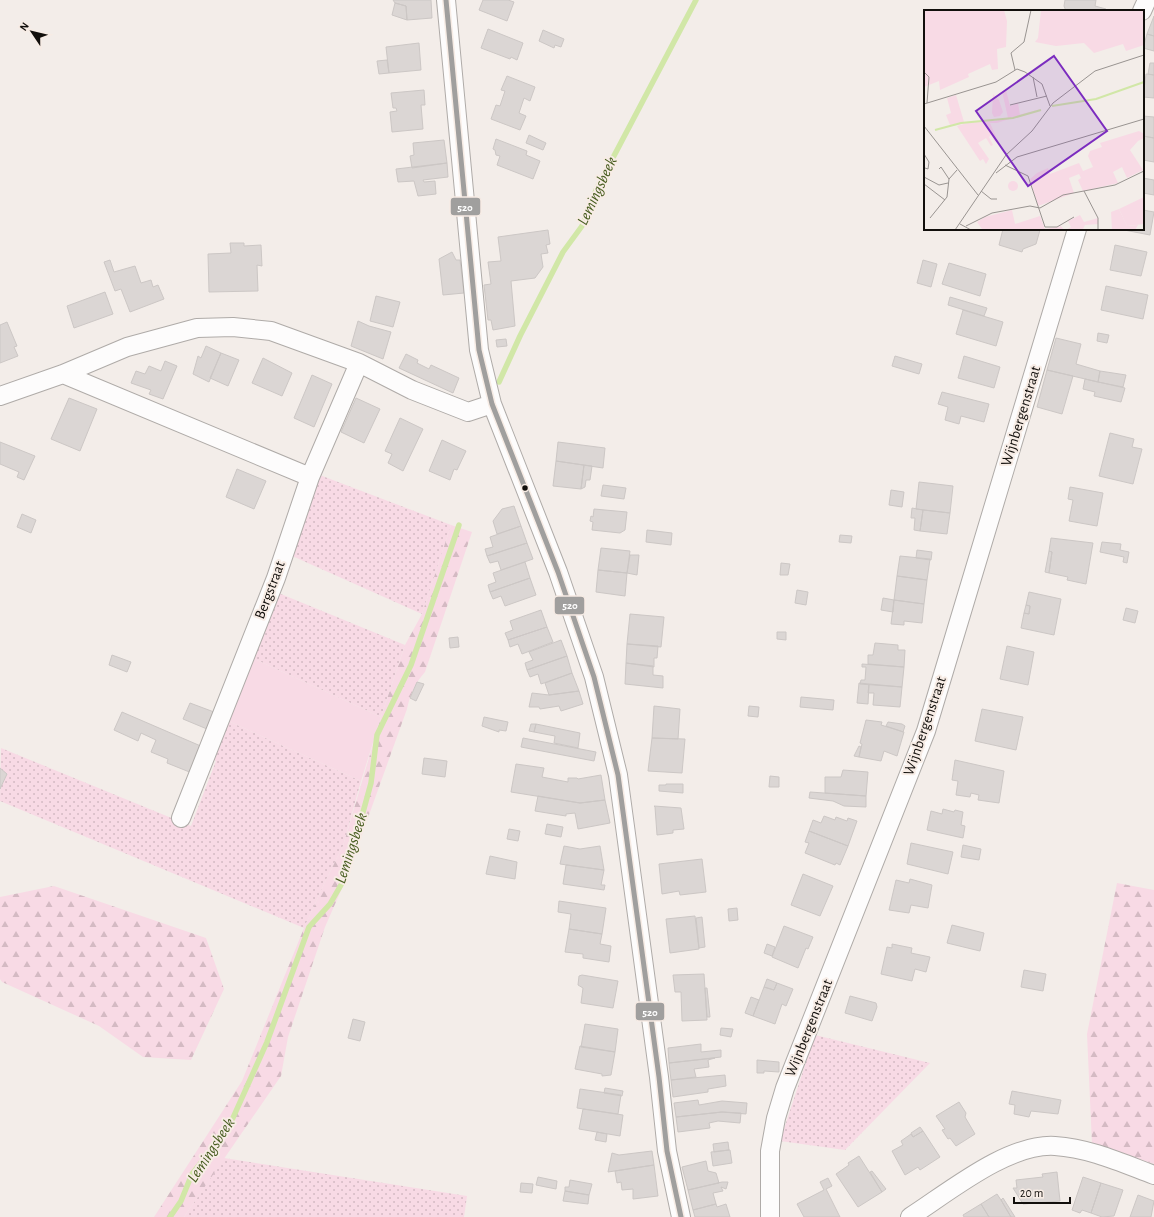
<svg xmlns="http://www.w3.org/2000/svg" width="1154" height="1217" font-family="'Alegreya Sans',sans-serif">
  <defs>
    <pattern id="grass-dots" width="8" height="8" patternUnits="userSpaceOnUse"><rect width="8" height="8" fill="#f8dae5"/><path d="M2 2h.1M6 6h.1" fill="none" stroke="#d4bac3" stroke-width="1.8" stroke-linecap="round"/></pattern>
    <pattern id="forest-firs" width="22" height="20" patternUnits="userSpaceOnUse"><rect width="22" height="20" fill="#f8dae5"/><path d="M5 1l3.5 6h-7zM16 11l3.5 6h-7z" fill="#d4bac3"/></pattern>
  </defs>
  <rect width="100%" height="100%" fill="#f3ede9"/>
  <path fill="url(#grass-dots)" d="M317 474 451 525 422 614 290 555Z
    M276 592 405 645 381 717 250 657Z
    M226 720 361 781 343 846 325 882 304 928 0 801 1 748 191 826 216 761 210 758Z
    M815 1035 930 1063 845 1150 780 1141Z
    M224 1158 467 1196 464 1217H184Z"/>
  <path fill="url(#forest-firs)" d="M451 525 472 532 425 672C415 683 410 695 407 709L346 879 325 927 288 1037 281 1076 184 1217H154L242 1081 304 928 325 882 343 846 381 717 405 645 422 614Z
    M1117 883 1154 890V1164L1092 1144 1087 1034Z
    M54 886 206 938 224 989 191 1060 143 1057 99 1026 2 982 0 979V897Z"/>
  <path fill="#f8dae5" d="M250 657 381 717 361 781 226 720Z"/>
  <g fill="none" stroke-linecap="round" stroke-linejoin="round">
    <path stroke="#d1e7a7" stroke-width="5.5" d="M499 382 520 336 563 252 582 226 596 190 696 0
      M170 1217 181 1201 192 1174 228 1129 267 1042 309 927 330 904 345 878 371 783 377 735 411 665 459 525"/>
  </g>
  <path fill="#dbd6d4" stroke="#ccc7c5" d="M393 0H431L432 18 407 20 406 6 395 3Z
    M483 0H508L514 2 507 21 479 10Z
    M1096 0 1095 6 1106 9 1105 11H1066L1064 6 1065 0Z
    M395 3 406 6 407 20 392 15Z
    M1154 16V36L1147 34Z
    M488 29 523 43 517 60 511 57 510 59 481 48Z
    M543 30 564 39 561 47 555 45 554 48 539 41Z
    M1147 34 1154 36V51L1143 48Z
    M419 43 421 70 389 73 386 47Z
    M387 60 389 73 379 74 377 61Z
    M1150 63H1154V75L1148 74Z
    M1146 74 1154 75V98L1143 97Z
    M507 76 535 87 530 101 524 98 519 113 526 116 520 130 491 119 496 105 500 106 505 91 501 90Z
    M424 90 425 105H421L423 129 392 132 390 112 397 111 396 108H393L391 93Z
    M1143 116 1154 117V138L1143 136Z
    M529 135 546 143 543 150 526 143Z
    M1143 136 1154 138V162L1143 160Z
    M496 139 527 151 526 155 540 161 533 179 497 165 500 156 496 155 495 150 493 149Z
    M444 140 447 163 412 168 410 156 414 155 413 143Z
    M447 163 448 177 423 180 424 182 435 181 436 194 418 196 414 181 398 182 396 169Z
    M1143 178 1154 180V195L1143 193Z
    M1143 210 1154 212 1150 235 1119 229H1143Z
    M1003 229H1038L1040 230 1036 244 1023 249 1022 252 999 245Z
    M548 230 550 244 546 245 548 253 541 254 543 267 535 278 511 281 515 326 493 330 491 320H488L484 285 491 284 488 262 501 261 498 237Z
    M230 243H244V246L261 245 262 266 257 265 258 291 209 292 208 254 231 253Z
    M1115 245 1147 252 1141 276 1110 270Z
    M452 252 456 260H460L464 293 443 295 439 259Z
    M110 260 114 272 135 266 141 283 151 280 153 287 158 285 164 299 130 312 121 289 115 291 104 262Z
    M923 260 937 264 931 287 917 283Z
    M949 263 986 274 980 296 942 284Z
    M1106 286 1148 295 1143 319 1101 310Z
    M105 292 113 314 74 328 67 306Z
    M376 296 400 302 393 327 370 321Z
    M950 297 987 308 984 316 948 305Z
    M963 310 1003 322 996 346 956 334Z
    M358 321 369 326 391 332 383 359 351 346Z
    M7 322 17 346 14 347 18 356 0 363V325Z
    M1098 333 1109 335 1107 343 1097 341Z
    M1056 338 1081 344 1076 364 1100 371 1098 382 1047 370Z
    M506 339 507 346 497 347 496 340Z
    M206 346 221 353 209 382 193 374 198 356 201 358Z
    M221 353 239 360 228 386 210 378Z
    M406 354 418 360 417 363 429 369 431 365 459 378 453 393 399 368Z
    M895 356 922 364 919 374 892 366Z
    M964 356 1000 367 994 388 958 378Z
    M263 358 292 373 282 396 252 383Z
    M165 361 177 366 163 399 149 394 151 390 131 383 136 371 145 374 149 366 161 371Z
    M1047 370 1073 376 1062 414 1037 407Z
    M1100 371 1126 375 1123 387 1098 382Z
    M312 375 332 384 314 427 294 418Z
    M1085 379 1125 388 1121 402 1094 396 1095 392 1083 389Z
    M942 392 989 404 984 422 961 416 959 424 945 420 948 407 938 404Z
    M69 398 97 409 80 451 51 439Z
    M356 398 380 409 364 443 341 432Z
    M400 418 423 429 403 471 388 463 392 454 385 451Z
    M1110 433 1134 439 1132 447 1142 449 1133 484 1099 476Z
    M442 440 466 451 457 470 454 469 450 480 429 471Z
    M0 442 35 456 24 480 17 477 19 472 0 464Z
    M558 442 605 448 603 468 556 461Z
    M556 461 584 465 581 489 553 486Z
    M584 465 592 466 590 480H586L585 487 581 489Z
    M237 469 266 481 254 509 226 497Z
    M919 482 953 486 950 513 916 509Z
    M603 485 626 488 624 499 601 496Z
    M1070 487 1103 493 1097 526 1069 521 1073 500 1068 499Z
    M891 490 904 492 902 507 889 505Z
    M514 506 521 526 497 534 493 521 502 509Z
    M912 508 923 510 920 531 914 530 915 518H911Z
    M594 509 627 512 625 530 620 533 592 530 593 522 590 521 591 516 593 517Z
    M923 510 950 513 947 534 920 531Z
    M22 514 36 520 31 533 17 527Z
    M521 526 527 543 487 556 485 549 493 547 490 537Z
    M647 530 672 533 671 545 646 542Z
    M840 535 852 536 851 543 839 542Z
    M1051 538 1093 543 1086 584 1067 580 1068 577 1049 573 1052 552 1049 551Z
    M1102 542 1121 544 1120 550 1129 552 1127 563 1123 562 1124 557 1100 552Z
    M527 543 533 559 501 570 498 561 490 563 487 556Z
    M601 548 630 551 627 573 598 570Z
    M917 550 932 552 931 560 916 558Z
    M1049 551 1052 552 1049 573 1045 572Z
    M630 555H639L637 575 627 573Z
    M900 556 930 559 927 580 897 576Z
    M525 562 530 578 490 592 488 585 496 582 493 573Z
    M781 563 790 564 788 575H780Z
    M598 570 627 573 625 596 596 592Z
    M897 576 927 580 924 604 894 600Z
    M530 578 536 595 505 606 501 596 493 599 490 592Z
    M797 590 808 592 806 605 795 603Z
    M1029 592 1061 599 1054 635 1021 628 1024 613 1029 614 1030 606 1026 605Z
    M883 598 894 600 893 612 881 610Z
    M894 600 924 604 922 623 904 621V625L891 624Z
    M1026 605 1030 606 1029 614 1024 613Z
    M1126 608 1138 611 1135 623 1123 620Z
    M541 610 547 627 508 640 505 633 513 630 510 621Z
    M630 614 664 617 661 647 627 644Z
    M547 627 553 642 522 654 518 644 510 647 508 640Z
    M777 632H786V640L777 639Z
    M458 637 459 647 450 648 449 638Z
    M561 640 567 656 527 670 525 663 533 660 529 652Z
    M875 643 898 645V650H905L904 667 868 664V655H873Z
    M627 644 658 646 657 658H654V667L626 663Z
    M1007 646 1034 652 1028 685 1000 679Z
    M112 655 131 662 127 672 109 665Z
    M567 656 572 673 541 684 538 674 530 677 527 670Z
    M626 663 653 666V675L663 676V688L625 684Z
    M862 664 904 667 902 687 860 684 861 680H865L866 667H862Z
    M572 673 579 691 549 695 545 683Z
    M417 682 424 684 416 701 410 698Z
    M859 683 869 684 868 704 857 703Z
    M869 684 902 687 900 707 873 705 874 693H868Z
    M579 691 583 704 561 711 559 706 540 709 539 707H529L532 693 549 695Z
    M801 697 834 700 833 710 800 707Z
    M190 703 214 712 207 729 183 719Z
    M654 706 680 709 678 739 652 738Z
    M749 706 759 707 758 717 748 716Z
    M982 709 1023 717 1016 750 975 741Z
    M122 712 203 747 192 773 167 763 168 759 151 752 156 740 141 733 138 741 114 730Z
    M484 717 508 722 506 731 499 730V732L482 726Z
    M866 720 882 722 881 725 904 732 897 756 884 751 881 761 859 757 862 744 860 743Z
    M888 722 902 724 905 726 903 732 886 726Z
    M531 724H536L534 732 529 731Z
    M536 724 580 733 578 748 554 743 555 736 534 732Z
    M523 738 596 752 594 761 521 747Z
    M652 738 685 739 682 773 648 771Z
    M859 746 861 747 859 757 854 756Z
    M424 758 447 761 445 777 422 774Z
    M955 760 1004 771 999 803 978 800 979 795 971 793 970 797 956 795 958 781 952 780Z
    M516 764 544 768 542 777 568 782V778H577L578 779 601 775 605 800 580 803 511 792Z
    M0 768 7 774 0 789Z
    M843 770 868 772 866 796 825 793V777H841Z
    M770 776 779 777V787H769Z
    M666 784H683V793L659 791V785H666Z
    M810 792 866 796V807L844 806 833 801 809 798Z
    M538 796 580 803 605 800 610 823 578 829 575 813 566 814V816L535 811Z
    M654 806 681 808 684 829 673 830V833L657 835 655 807Z
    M943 809 954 812 955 810 963 812 961 825 965 826 963 838 927 830 931 811 942 814Z
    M824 816 835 820 836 817 847 821 848 818 857 821 848 846 809 831 813 820 821 823Z
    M547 824 563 827 561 837 545 834Z
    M509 829 520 831 518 841 507 839Z
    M809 831 848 846 840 865 836 863 835 865 805 853 809 843 805 842Z
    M911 843 953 852 948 874 907 864Z
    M963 845 981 849 979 860 961 857Z
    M564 846 580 849 600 846 604 870 560 864Z
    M490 856 517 862 515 879 486 874Z
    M702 859 706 892 680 895 679 891 662 894 659 864Z
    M566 865 604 870 601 885H605L604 890 563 884Z
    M803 874 833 886 820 916 791 905Z
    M910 879 932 885 928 908 911 905 909 913 889 910 896 880 909 883Z
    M559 901 606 908 602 934 569 929 571 914 558 912Z
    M737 908 738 920 729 921 728 909Z
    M695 916 699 949 670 953 666 919Z
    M702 917 705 947 699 948 696 918Z
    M952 925 984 933 980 951 947 943Z
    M784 926 813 937 808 949 806 948 798 968 772 957Z
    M569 929 602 934 600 944 611 946 609 962 583 958V954L565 952Z
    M767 944 775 947 772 956 764 953Z
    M892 944 912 948 911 953 930 957 926 972 915 969 912 981 881 974 887 947 892 948Z
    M1024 970 1046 974 1043 991 1021 987Z
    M704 974 707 1020 682 1021 681 992H675L673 975Z
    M582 975 618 981 613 1008 581 1003 583 988 578 985 579 976Z
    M767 979 777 983 774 990 764 987Z
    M777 983 793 989 786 1006 782 1004 775 1024 753 1016 764 987 774 990Z
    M705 988H707L710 1017H707Z
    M850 996 876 1003 877 1007 872 1021 845 1013Z
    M751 997 759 1000 753 1016 745 1013Z
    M353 1019 365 1022 360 1041 348 1038Z
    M585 1024 618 1029 615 1052 581 1047Z
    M721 1028 733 1029 731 1037 720 1035Z
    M701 1044V1052L721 1050V1057L669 1063 668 1048Z
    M580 1046 615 1052 611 1075 602 1076V1074L575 1069Z
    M715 1058 708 1060 709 1067 694 1069 696 1077 671 1080 669 1063Z
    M757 1060 779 1062V1072L764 1071V1073H757Z
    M725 1075 726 1086 708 1089V1092L673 1097 671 1080Z
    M605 1088 623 1091 622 1096 604 1093Z
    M580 1089 621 1095 618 1114 577 1108Z
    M1012 1091 1061 1100 1058 1114 1031 1111 1029 1117 1014 1114 1015 1105 1009 1104Z
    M698 1100 699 1105 722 1101 747 1103 746 1114 722 1112 676 1117 674 1103Z
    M959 1102 966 1113 965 1117 975 1134 956 1146 950 1138 948 1139 942 1130 945 1129 936 1116Z
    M583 1109 623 1115 620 1136 579 1129Z
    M722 1112 741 1113 740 1123 718 1121 709 1123 710 1128 678 1132 676 1117Z
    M920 1127 923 1131 913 1137 911 1133Z
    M923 1131 940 1157 920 1170 918 1167 905 1175 892 1151 903 1145 901 1141 911 1134 913 1137Z
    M597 1132 607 1134 606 1142 595 1140Z
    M728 1142 729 1150 714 1152 713 1144Z
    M729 1150H730L732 1163 713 1166 711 1152Z
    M652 1151 654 1165 608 1172 612 1153 619 1155Z
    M859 1156 882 1192 858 1207 836 1174 849 1165 848 1163Z
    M706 1161 708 1171 716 1173 719 1183 688 1190 682 1167Z
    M654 1165 658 1196 633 1199V1189L622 1190 621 1182 617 1183 615 1171Z
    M872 1171 886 1189 882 1192 870 1172Z
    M1057 1172 1060 1201 1023 1204 1013 1188H1017L1016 1180 1043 1177 1042 1174Z
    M538 1177 557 1181 556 1189 536 1185Z
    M1083 1177 1101 1183 1091 1213 1082 1210 1080 1213 1072 1210Z
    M828 1178 832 1186 826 1189 840 1217H804L797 1204 824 1190 820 1182Z
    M570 1180 592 1184 589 1195 565 1191V1187H569Z
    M722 1182H728L726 1189 721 1187 723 1191 713 1193 716 1204 693 1210 688 1190Z
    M521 1183 533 1184 532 1193 520 1192Z
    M1101 1183 1123 1190 1114 1216 1102 1217 1091 1213Z
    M565 1191 589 1195 588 1204 563 1201Z
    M997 1194 1001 1200 1011 1217H989L981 1204Z
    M1138 1195 1154 1201 1151 1217H1130Z
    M1003 1198 1015 1217H1011L1001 1200Z
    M716 1204 717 1207 726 1204 730 1217H695L693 1210Z
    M981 1204 989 1217H964L963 1215Z"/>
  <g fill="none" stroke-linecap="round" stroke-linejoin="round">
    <g stroke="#afaba8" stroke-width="20">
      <path id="minor" d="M446 0 479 350 492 404 558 572 594 677 618 775 659 1077 667 1151 681 1217
        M1142 11 1147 0
        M63 374 310 477
        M0 396 63 374 127 347 197 328 233 327 271 331 359 363 412 390 468 412 492 404
        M181 818 276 578 310 477 359 363
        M770 1217V1151L776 1118 785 1088 926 731 1077 229
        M910 1217C949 1192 1008 1143 1055 1146 1089 1148 1122 1163 1154 1175"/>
    </g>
    <use href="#minor" stroke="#fdfcfc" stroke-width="18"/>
    <g stroke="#f7ece5" stroke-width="8">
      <path id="bus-1" d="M446 0 479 350 492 404 558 572 594 677 618 775 659 1077 667 1151 681 1217"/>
    </g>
    <use href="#bus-1" stroke="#a09f9e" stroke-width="5"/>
  </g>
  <circle fill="#120f0c" stroke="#f7ece5" stroke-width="1.5" cx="525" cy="488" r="3.5"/>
  <g text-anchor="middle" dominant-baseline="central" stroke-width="4" stroke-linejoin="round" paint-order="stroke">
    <g font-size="15" fill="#120f0c" stroke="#f7ece5">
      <text transform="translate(1021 416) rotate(-73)">Wijnbergenstraat</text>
      <text transform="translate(270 590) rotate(-69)">Bergstraat</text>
      <text transform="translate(925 726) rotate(-71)">Wijnbergenstraat</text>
      <text transform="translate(809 1028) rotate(-68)">Wijnbergenstraat</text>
    </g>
    <g font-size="16" font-style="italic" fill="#485d20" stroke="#f7ece5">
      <text transform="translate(597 191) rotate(-65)">Lemingsbeek</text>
      <text transform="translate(351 848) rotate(-72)">Lemingsbeek</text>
      <text transform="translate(211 1150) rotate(-57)">Lemingsbeek</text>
    </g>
  </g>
  <g transform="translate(924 10)">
    <rect width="220" height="220" fill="#f3ede9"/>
    <path d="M82 80 86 96 94 93 96 105 84 108 78 81ZM32 85 40 112 26 115 22 105 27 103 23 88ZM43 113H66L74 131 71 132 67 125 65 127 69 135 67 136 62 128 54 133 65 149 62 154 59 149 56 151 33 116ZM195 199 203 216 214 215 211 220H188L187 202Z" fill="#f8dae5"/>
    <path d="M0 0H80L83 11 82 37 73 39 74 59 68 60 66 54 44 64 45 67 16 80 15 71 0 77ZM117 0H220V35L202 41 199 34 170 43 160 33 132 36 111 32 114 28ZM69 84 75 90 79 102 76 106 70 107 68 103ZM117 99 73 113H43L18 118 40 112 71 111ZM215 121 220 124V128L214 131 206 140 219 160 203 168 198 157 189 162 194 173 159 181 154 170 157 168 155 164 145 168 150 183 114 196 106 169 113 163 124 158 126 164 155 153 159 161 169 157 164 146 166 141 178 137 176 133ZM220 187V214L203 216 195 199ZM88 200 91 214 116 206 121 219 137 216 140 220H56L58 219 53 212 61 207ZM156 205 160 212 174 208V214L161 215 159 219 142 220 147 217 144 211Z" fill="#f8dae5"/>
    <path d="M84 176a5 5 0 1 1 10 0a5 5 0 1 1-10 0Z" fill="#f8dae5"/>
    <path fill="none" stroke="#d1e7a7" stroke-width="2" d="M128 96 172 89 220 72M11 120 37 113 89 108 117 100"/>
    <path fill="none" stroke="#999491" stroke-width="1" d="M91 60 87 43 100 32 107 0M0 62 5 67 3 93M109 67 113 87M0 94 72 72 93 59 101 62 118 74 126 96M86 95 123 86M0 116 54 185M0 144 5 152 4 159 1 158M81 155 104 166 121 217H133L150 207M15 159 17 157 25 169M72 163 93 147 220 109M0 167 15 175 24 173M0 174 21 190M57 181 67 189H73M160 181 174 208V220M6 208 23 187 25 169 33 160M36 214 47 220M42 216 68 203 106 196 116 198 139 185 191 175 220 161M31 220 82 145 108 121 129 93 171 61 220 45"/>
    <path fill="#7b2cbf" fill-opacity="0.15" stroke="#7b2cbf" stroke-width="2" d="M130 46 183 121 104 176 52 101Z"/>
    <rect width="220" height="220" fill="none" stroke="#120f0c" stroke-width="2"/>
  </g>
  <g stroke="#f7ece5" stroke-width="1.5">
    <rect x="450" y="197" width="31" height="19" rx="4" fill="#a09f9e"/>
    <rect x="554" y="596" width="31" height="19" rx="4" fill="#a09f9e"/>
    <rect x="635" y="1002" width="30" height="19" rx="4" fill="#a09f9e"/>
  </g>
  <g font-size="11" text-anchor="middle" font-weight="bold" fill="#fff">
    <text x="465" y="211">520</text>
    <text x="570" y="609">520</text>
    <text x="650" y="1016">520</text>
  </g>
  <g transform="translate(32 32) rotate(305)" stroke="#f7ece5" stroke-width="3" paint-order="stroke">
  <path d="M0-3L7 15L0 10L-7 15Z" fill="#120f0c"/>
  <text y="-6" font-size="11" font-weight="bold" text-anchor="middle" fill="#120f0c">N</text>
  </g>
  <path d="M1014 1197v6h56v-6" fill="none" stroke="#120f0c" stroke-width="2"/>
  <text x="1020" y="1197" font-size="12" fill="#120f0c" stroke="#f7ece5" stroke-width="3" paint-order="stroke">20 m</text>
</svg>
